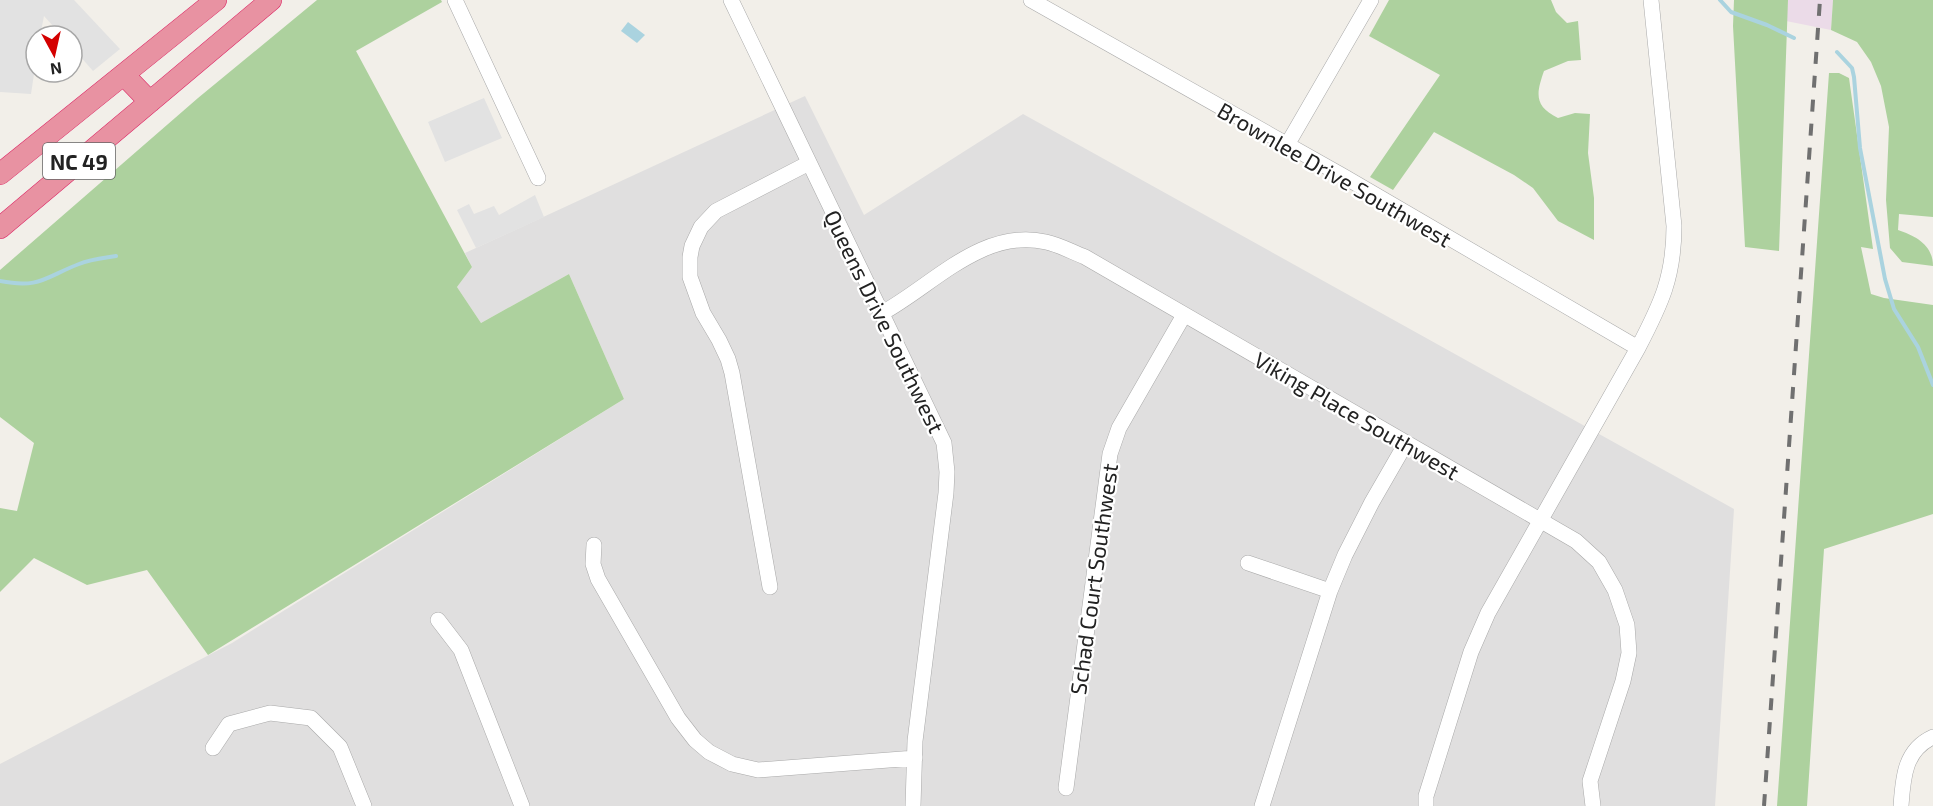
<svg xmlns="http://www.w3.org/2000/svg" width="1933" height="806" font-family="'Exo 2',sans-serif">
  <rect width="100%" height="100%" fill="#f2efe9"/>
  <path fill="#e0dfdf" d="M805 96 864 215 1023 114 1734 509 1715 806H0V764L232 643 624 399 569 274 481 323 457 287 472 267 465 253Z"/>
  <path fill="#ebdbe8" d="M1788 0H1833L1831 30 1786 21Z"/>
  <path fill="#add19e" d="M317 0H441L442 2 356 51 472 267 457 287 481 323 569 274 624 399 208 655 147 570 87 585 34 558 0 592V508L17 511 34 443 0 417V270L198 98Z
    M1389 0H1551L1556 12 1567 23 1578 21 1581 60 1568 61 1544 71C1536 94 1534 106 1558 118L1575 113 1590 114 1588 153 1594 198V240L1558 221 1533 188 1514 175 1434 132 1393 190 1370 177 1440 75 1369 36Z
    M1734 0H1788L1779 251 1745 247 1733 26Z
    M1833 0H1933V217L1899 214 1898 230C1916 236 1933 245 1933 266L1902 262 1890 248 1886 200 1889 127 1881 86 1871 62 1857 42 1831 30Z
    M1829 73H1839L1849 78 1873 249 1861 247 1871 294 1884 298 1933 305V514L1824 549 1807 806H1777Z"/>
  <path fill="#e2e2e2" d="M0 0H74L120 49 93 71 72 47V36H62L44 16 40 36H36V61L31 94 0 92Z
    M484 98 502 138 445 162 428 122Z
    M535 195 544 217 476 248 457 210 469 204 474 214 494 206 499 215Z"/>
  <path fill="#aad3df" d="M628 22 645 35 637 43 621 31Z"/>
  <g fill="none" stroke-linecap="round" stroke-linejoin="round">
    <path stroke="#aad3df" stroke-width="4" d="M1720 0 1731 12 1767 25 1794 38
      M1837 52 1852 68 1854 77 1860 148 1885 279 1894 309 1918 347 1933 385
      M0 281C40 289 45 277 79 264 91 259 104 258 116 256"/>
    <g stroke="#a9a9a9" stroke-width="16">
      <path id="minor" d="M455 0 538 178
        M731 0 944 443 947 472 946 493 915 741 913 806
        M1031 0 1343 176 1638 348
        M1287 145 1371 0
        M882 313C932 286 983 227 1046 242 1060 245 1072 252 1085 257L1576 541 1599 562 1615 590 1627 625 1629 653 1623 681 1590 781 1593 806
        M594 545 593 564 598 579 678 718 695 740 709 752 732 764 758 770 915 758
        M1248 563 1330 591
        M770 587 732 373 728 359 719 340 703 313 690 277V257L692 246 701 227 716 211 809 163
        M438 620 461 650 522 806
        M213 748 229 724 270 713 311 718 340 747 364 806
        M1066 788 1110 454 1119 428 1184 315
        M1262 806 1330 591 1345 555 1372 502 1406 443
        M1426 806V796L1471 652 1488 613 1638 348C1661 304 1674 277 1674 226L1651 0
        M1901 806C1903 779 1904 750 1933 737"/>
    </g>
    <g stroke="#dc2a67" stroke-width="22">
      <path id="highway" d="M124 75 150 102
        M0 174 216 0
        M0 228 271 0"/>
    </g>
    <use href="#minor" stroke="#fff" stroke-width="15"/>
    <use href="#highway" stroke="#e892a2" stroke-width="21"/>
    <path stroke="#707070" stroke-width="4" stroke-dasharray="12 12" stroke-linecap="butt" d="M1764 806 1820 0"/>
  </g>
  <g text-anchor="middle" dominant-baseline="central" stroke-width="4.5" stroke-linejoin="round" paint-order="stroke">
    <rect fill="#fff" stroke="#646464" stroke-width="1.5" x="43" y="143" width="72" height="36" rx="4.5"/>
    <g font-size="21" font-weight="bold" fill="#222">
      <text x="79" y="161">NC 49</text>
    </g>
    <g font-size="22" fill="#222" stroke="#fff">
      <text transform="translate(1335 174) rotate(30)">Brownlee Drive Southwest</text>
      <text transform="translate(885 321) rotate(64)">Queens Drive Southwest</text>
      <text transform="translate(1357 415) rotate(30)">Viking Place Southwest</text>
      <text transform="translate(1093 579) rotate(-82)">Schad Court Southwest</text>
    </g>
  </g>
  <g transform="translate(54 54) rotate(172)"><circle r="28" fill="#ffffff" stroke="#a7a7a7" stroke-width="1.5"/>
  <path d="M0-4.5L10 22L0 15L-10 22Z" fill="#d40000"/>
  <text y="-9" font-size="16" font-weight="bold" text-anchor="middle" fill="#222222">N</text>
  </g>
</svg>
